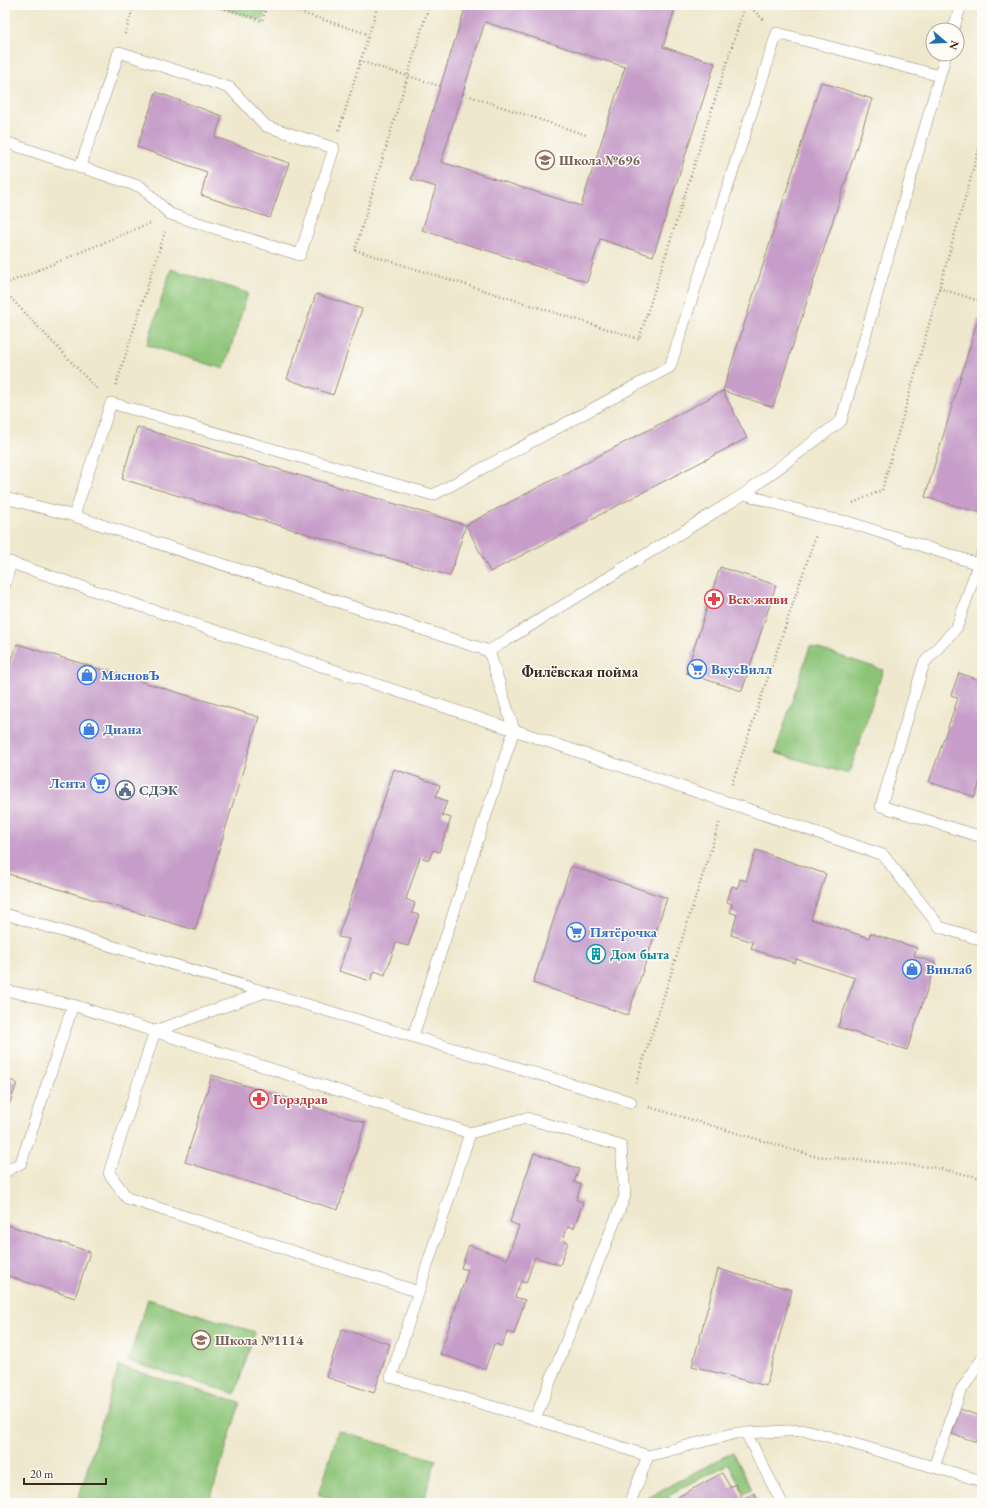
<svg xmlns="http://www.w3.org/2000/svg" width="987" height="1508" font-family="'EB Garamond',serif">
  <rect width="100%" height="100%" fill="#fdfcf7"/>
  <filter id="ink" filterUnits="userSpaceOnUse"><feTurbulence type="fractalNoise" baseFrequency=".025" numOctaves="2"/><feDisplacementMap in="SourceGraphic" scale="8" xChannelSelector="R" yChannelSelector="G"/><feConvolveMatrix kernelMatrix="1 2 1 2 8 2 1 2 1" color-interpolation-filters="sRGB"/></filter>
  <filter id="wash" filterUnits="userSpaceOnUse"><feTurbulence type="fractalNoise" baseFrequency=".012" numOctaves="4" result="noise"/><feDisplacementMap in="SourceGraphic" scale="16" xChannelSelector="R" yChannelSelector="G"/><feGaussianBlur stdDeviation="0.9" result="paint"/><feColorMatrix in="noise" values="0 0 0 0 0 0 0 0 0 0 0 0 0 0 0 0 0 1.4 0 .05"/><feComposite in="paint" operator="in"/></filter>
  <g filter="url(#wash)">
    <rect width="100%" height="100%" fill="#efe8ce"/>
    <path fill="#8bc477" stroke="#63774a" d="M214 5H267L262 21Z
      M171 269 248 293 224 369 147 345Z
      M810 646 883 670 849 774 775 753Z
      M148 1299 255 1332 235 1394 128 1361Z
      M119 1366 240 1403 209 1503H77Z
      M338 1431 436 1460 423 1503H346L319 1495Z
      M733 1452 752 1489 744 1493 729 1464 668 1495 672 1503H651L648 1497Z"/>
    <g id="blocks">
      <path fill="#c69dc9" fill-rule="evenodd" d="M466 5H676L663 47 715 63 653 256 600 239 587 282 422 230 436 187 411 179ZM485 22 625 67 581 206 441 162Z
        M821 82 872 99 773 407 723 391 747 438 490 572 466 525 723 391Z
        M156 92 222 116 215 137 289 163 270 218 201 195 207 172 137 147Z
        M316 294 362 309 333 395 287 379Z
        M978 319 982 320V513L925 497Z
        M137 427 466 525 450 576 122 479Z
        M720 567 776 585 742 691 686 673Z
        M17 644 259 717 195 930 5 873V682Z
        M959 673 982 681V774L975 797 929 782 958 698 951 695Z
        M394 769 440 785 436 797 447 801 442 815 451 818 439 852 433 850 429 860 420 857 406 899 415 903 412 913 419 915 408 946 396 943 385 975 375 971 370 981 339 971 349 939 338 937Z
        M756 850 826 874 811 919 869 938 870 933 917 948 914 956 936 963 907 1050 838 1027 855 978 796 959 795 963 751 949 753 942 731 935 737 915 730 912 732 904 727 902 732 886 738 888 740 879 746 881Z
        M571 866 667 898 628 1015 533 983Z
        M212 1075 365 1123 338 1210 185 1162Z
        M5 1078 17 1083 5 1116Z
        M534 1153 579 1169 574 1182 581 1185 576 1200 583 1202 574 1228 568 1226 563 1240 568 1242 560 1265 535 1257 526 1283 521 1281 515 1297 525 1300 514 1334 507 1332 502 1346 494 1344 485 1369 440 1354 468 1270 461 1268 469 1245 507 1259 519 1226 510 1222Z
        M5 1224 90 1252 75 1298 5 1275Z
        M718 1269 792 1290 766 1386 692 1366Z
        M342 1329 390 1344 374 1393 326 1377Z
        M960 1409 982 1417V1435L980 1443 952 1434Z
        M722 1473 730 1487 735 1484 743 1499 754 1493 759 1503H681L678 1497Z"/>
    </g>
  </g>
  <g filter="url(#ink)">
    <use href="#blocks" fill-opacity="0" stroke="#958976" stroke-width="1"/>
    <g fill="none" stroke-linecap="round" stroke-linejoin="round">
      <g stroke="#958976" stroke-width="12">
        <path id="service" d="M953 30 961 5
          M5 142 141 187 170 214 300 255 334 148 266 126 230 88 119 52 80 168
          M744 494 841 421 946 54
          M5 498 74 516 489 651 744 494 822 517 848 522 978 564
          M74 516 111 403 433 495 670 367 777 33 940 76
          M982 553 957 627 924 663 881 806 982 837
          M5 561 514 730 413 1036
          M5 584 11 562
          M489 651 514 730 883 855 940 927 982 940
          M5 914 631 1102
          M5 990 73 1005 470 1133 391 1377 535 1419 648 1456 736 1433H746L782 1503
          M265 992 155 1031 109 1173 127 1198 419 1292
          M470 1133 526 1118 621 1146 625 1196 535 1419
          M5 1172 21 1163 73 1005
          M746 1433 806 1430 982 1481
          M934 1467 960 1392 982 1359
          M630 1503 648 1456"/>
      </g>
      <path stroke="#958976" stroke-width="2.5" stroke-dasharray="1 3" stroke-linecap="butt" d="M214 5 262 21 267 5
        M277 5 368 34
        M429 5 355 250 639 339 745 5
        M748 5 764 20
        M125 34 134 5
        M359 61 440 86
        M463 94 586 135
        M339 130 378 5
        M5 284 150 223
        M939 288 982 302
        M5 292 98 390
        M116 385 165 232
        M853 503 882 490 982 138
        M732 784 816 535
        M636 1083 720 821
        M649 1107 814 1156 932 1167 982 1178"/>
      <use href="#service" stroke="#fff" stroke-width="11"/>
    </g>
  </g>
  <defs>
    <g id="school-ring" transform="scale(1)"><circle r="9.5" fill="#fdfcf7" stroke="#8d6e63" stroke-width="1.5"/><path d="M0-5L7-2L0 1L-7-2ZM-4 1L0 2.5L4 1V4Q0 6-4 4Z" fill="#8d6e63"/></g>
    <g id="pharmacy-ring" transform="scale(1)"><circle r="9.5" fill="#fdfcf7" stroke="#e0444e" stroke-width="1.5"/><path d="M-2-6h4v4h4v4h-4v4h-4v-4h-4v-4h4Z" fill="#e0444e"/></g>
    <g id="supermarket-ring" transform="scale(1)"><circle r="9.5" fill="#fdfcf7" stroke="#3f7fe0" stroke-width="1.5"/><path d="M-6-5.5h2.5l.6 2H6L4.5 2H-2.5L-4.4-4H-6ZM-1.5 3.2a1.3 1.3 0 1 0 .1 0ZM3 3.2a1.3 1.3 0 1 0 .1 0Z" fill="#3f7fe0"/></g>
    <g id="shop-ring" transform="scale(1)"><circle r="9.5" fill="#fdfcf7" stroke="#3f7fe0" stroke-width="1.5"/><path d="M-5-2.5h2.3a2.7 3.5 0 0 1 5.4 0H5L5.5 6h-11ZM-1.5-2.5h3a1.5 2.3 0 0 0-3 0Z" fill="#3f7fe0"/></g>
    <g id="civic-ring" transform="scale(1)"><circle r="9.5" fill="#fdfcf7" stroke="#5c6f8a" stroke-width="1.5"/><path d="M-.6-6.5H3V-4.5H.6V-3L4-1V1h2V6H-6V1h2V-1L-.6-3ZM-1.2 2.5V6h2.4V2.5Z" fill="#5c6f8a"/></g>
    <g id="building-ring" transform="scale(1)"><circle r="9.5" fill="#fdfcf7" stroke="#0f9aa8" stroke-width="1.5"/><path d="M-4-6H4V6H1V3H-1V6H-4ZM-2.5-4.3h1.7v1.8h-1.7ZM.8-4.3h1.7v1.8H.8ZM-2.5-1h1.7V.8h-1.7ZM.8-1h1.7V.8H.8Z" fill="#0f9aa8"/></g>
  </defs>
  <g fill-rule="evenodd">
    <use href="#school-ring" x="545" y="160"/>
    <use href="#pharmacy-ring" x="714" y="599"/>
    <use href="#supermarket-ring" x="697" y="669"/>
    <use href="#shop-ring" x="87" y="675"/>
    <use href="#shop-ring" x="89" y="729"/>
    <use href="#supermarket-ring" x="100" y="783"/>
    <use href="#civic-ring" x="125" y="790"/>
    <use href="#supermarket-ring" x="576" y="932"/>
    <use href="#building-ring" x="596" y="954"/>
    <use href="#shop-ring" x="912" y="969"/>
    <use href="#pharmacy-ring" x="259" y="1099"/>
    <use href="#school-ring" x="201" y="1340"/>
  </g>
  <g text-anchor="middle" dominant-baseline="central" stroke-width="3" stroke-linejoin="round" paint-order="stroke">
    <g font-size="14" font-weight="bold" fill="#785e54" stroke="#fdfcf7" text-anchor="start">
      <text x="559" y="160">Школа №696</text>
      <text x="215" y="1340">Школа №1114</text>
    </g>
    <g font-size="14" font-weight="bold" fill="#be3a42" stroke="#fdfcf7" text-anchor="start">
      <text x="728" y="599">Век живи</text>
      <text x="273" y="1099">Горздрав</text>
    </g>
    <g font-size="14" font-weight="bold" fill="#366cbe" stroke="#fdfcf7" text-anchor="start">
      <text x="711" y="669">ВкусВилл</text>
      <text x="101" y="675">МясновЪ</text>
      <text x="103" y="729">Диана</text>
      <text x="86" y="783" text-anchor="end">Лента</text>
      <text x="590" y="932">Пятёрочка</text>
      <text x="926" y="969">Винлаб</text>
    </g>
    <g font-size="14" font-weight="bold" fill="#4e5e75" stroke="#fdfcf7" text-anchor="start">
      <text x="139" y="790">СДЭК</text>
    </g>
    <g font-size="14" font-weight="bold" fill="#0d838f" stroke="#fdfcf7" text-anchor="start">
      <text x="610" y="954">Дом быта</text>
    </g>
    <g font-size="15" font-weight="bold" fill="#3b2a1e" stroke="#fdfcf7">
      <text x="580" y="671">Филёвская пойма</text>
    </g>
  </g>
  <rect width="987" height="1508" fill="none" stroke="#fdfcf7" stroke-width="20"/>
  <g transform="translate(945 42) rotate(109)"><circle r="19" fill="#fdfcf7" stroke="#afa8a0"/>
  <path d="M0-3L7 15L0 10L-7 15Z" fill="#1f6fb2"/>
  <text y="-6" font-size="11" font-weight="bold" text-anchor="middle" fill="#3b2a1e">N</text>
  </g>
  <path d="M24 1478v6h82v-6" fill="none" stroke="#3b2a1e" stroke-width="2"/>
  <text x="30" y="1478" font-size="12" fill="#3b2a1e" stroke="#fdfcf7" stroke-width="3" paint-order="stroke">20 m</text>
</svg>
